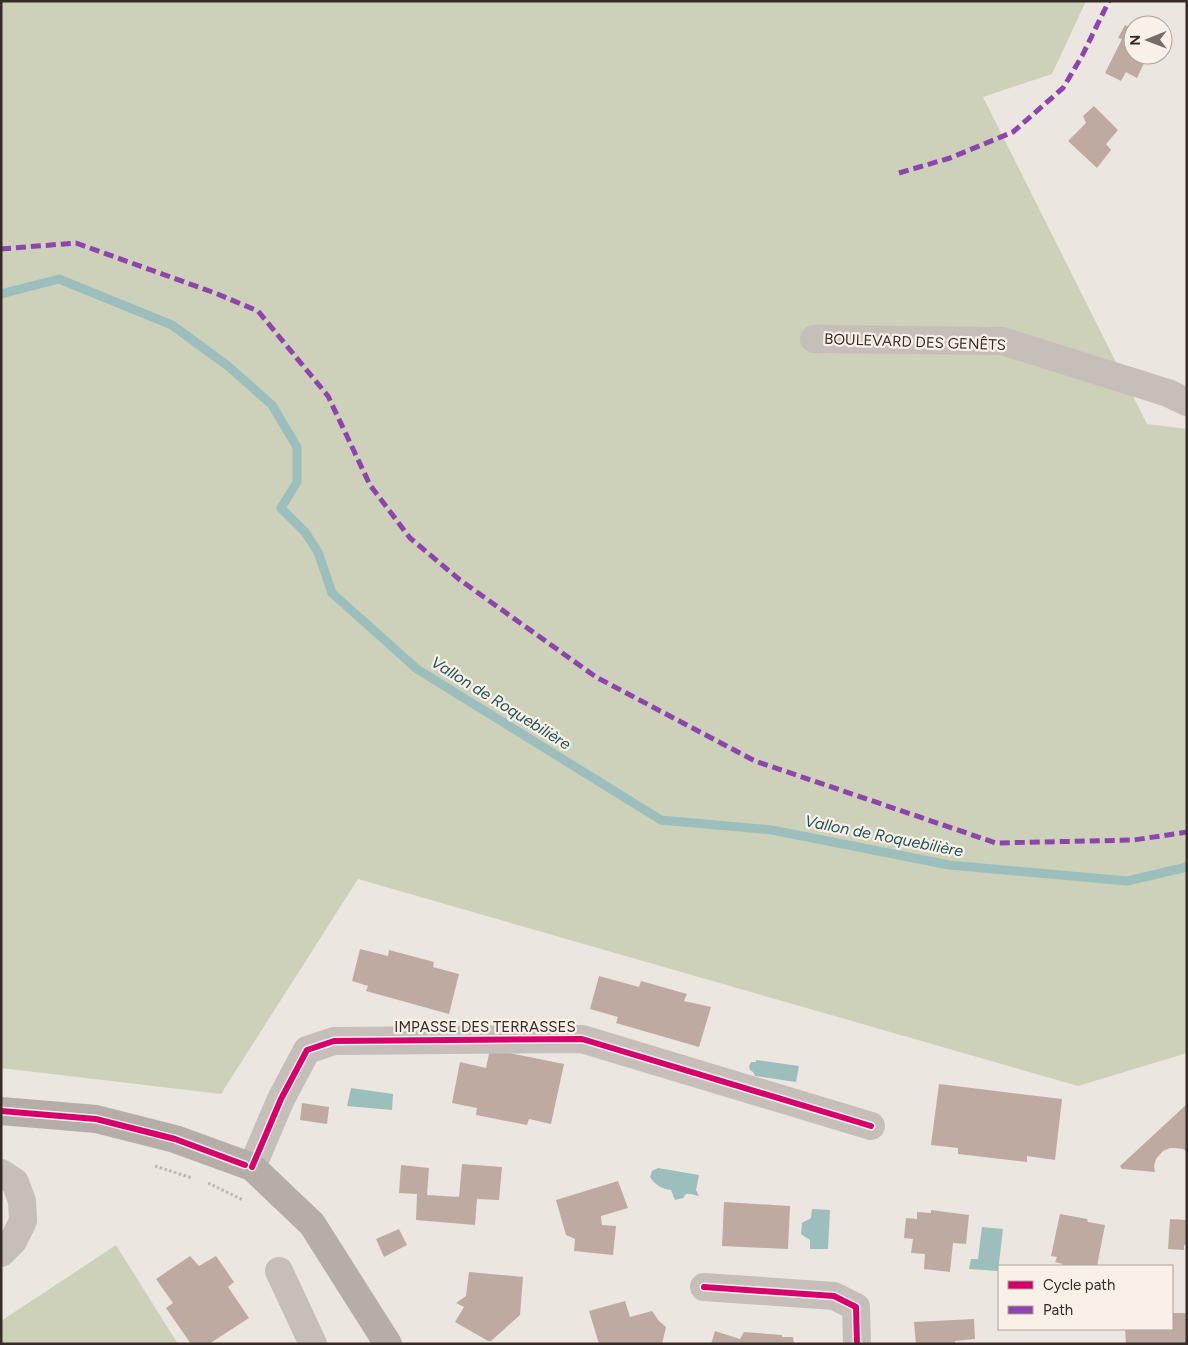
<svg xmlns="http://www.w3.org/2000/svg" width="1188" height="1345" font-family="Figtree,sans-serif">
  <rect width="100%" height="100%" fill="#ece6e0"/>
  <path fill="#ced1ba" d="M1 1H1086L1052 74 983 97 1147 424 1187 429V1053L1078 1086 358 879 221 1094 1 1068Z
    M116 1245 178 1344H1V1321Z"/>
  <path fill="#9cbebd" d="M756 1060 799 1066 796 1082 755 1076 753 1072 750 1070 749 1066 751 1062H756Z
    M351 1088 393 1094 392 1110 347 1106Z
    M658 1168 699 1175 696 1190 699 1196C694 1196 691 1193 686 1194L683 1198 675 1200 671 1190C662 1189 655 1185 650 1177L652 1171Z
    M812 1209 830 1210 828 1249H810V1240L801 1234 802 1223 811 1218Z
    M982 1227 1003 1229 998 1271 969 1269 971 1259H978Z"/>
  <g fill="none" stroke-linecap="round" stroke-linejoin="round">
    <path stroke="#9cbebd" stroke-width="9" d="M1 294 59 279 172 325 228 366 272 405 297 447V482L281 508 305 532 318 552 332 593 417 669 661 820 772 830 949 865 1127 881 1187 867"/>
  </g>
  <path fill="#bfaaa2" d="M1125 25 1133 29V55H1148L1137 78 1126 72 1121 81 1105 73 1122 39 1118 38Z
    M1094 106 1118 130 1106 144 1111 150 1097 168 1068 141 1086 123 1083 116Z
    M360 949 388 956 389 950 434 962 433 967 459 974 449 1014 366 991 368 986 352 981Z
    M599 976 639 987 641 981 687 994 684 1001 711 1007 699 1047 616 1023 618 1017 590 1009Z
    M490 1049 564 1064 551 1124 529 1119 527 1125 476 1115 477 1108 452 1103 460 1062 486 1068Z
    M939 1084 1062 1099 1055 1160 1027 1156V1162L958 1154V1148L931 1145Z
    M302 1103 329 1107 327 1124 300 1120Z
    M1187 1104V1152L1183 1149 1175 1148H1170L1163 1151 1156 1159 1154 1166 1155 1172 1122 1169 1120 1166Z
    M462 1164 502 1167 499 1200 477 1199 475 1225 416 1220 417 1194 399 1193 401 1165 429 1168 427 1195 459 1197Z
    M618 1181 628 1208 601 1216 602 1225 616 1226 613 1255 574 1251 575 1239 566 1235 556 1200Z
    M724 1202 790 1206 788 1249 722 1246Z
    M931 1210 969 1215 966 1244 953 1243 950 1272 924 1269 925 1254 911 1253 913 1239 904 1238 906 1218 917 1219V1212L931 1213Z
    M1060 1214 1087 1219 1088 1222 1105 1225 1097 1266H1062L1063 1264 1055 1262 1057 1257 1051 1256Z
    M1170 1219 1187 1220V1245H1184V1250L1168 1249Z
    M399 1229 407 1245 384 1257 376 1239Z
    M190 1256 199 1266 216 1256 234 1282 228 1287 249 1318 209 1344H191L166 1308 173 1303 156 1279Z
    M469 1272 523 1277 520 1315 491 1341H488L455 1322 464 1307 456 1303 466 1296Z
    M625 1301 630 1317 652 1311 659 1321 666 1327 662 1344H599L589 1311Z
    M1172 1313H1187V1344H1126L1125 1329H1172Z
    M974 1319 975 1339 955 1341V1344H916L914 1322Z
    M715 1331 740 1339 744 1332 782 1335V1337H793L794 1344H711Z"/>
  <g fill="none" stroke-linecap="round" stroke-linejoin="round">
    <path stroke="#beb7b1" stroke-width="3" stroke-dasharray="2.5 2.5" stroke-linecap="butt" d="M155 1166 192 1178
      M208 1183 243 1200"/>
    <path stroke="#c5beb9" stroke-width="28" d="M814 339 1002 341 1168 393 1187 402
      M252 1167 281 1099 307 1050 334 1041 582 1039 871 1126
      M1 1173 15 1182 22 1201 23 1221 13 1241 1 1253
      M279 1271 313 1344
      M704 1287 834 1296 856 1307 857 1344"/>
    <path stroke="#b4ada8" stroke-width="28" d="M1 1111 96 1119 175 1139 252 1167 312 1224 388 1344"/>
    <path stroke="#8e44ad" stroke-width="5" stroke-dasharray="10 5" stroke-linecap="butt" d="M899 173 950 158 1013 132 1063 88 1082 56 1109 1
      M1 249 76 243 215 293 258 311 328 396 370 485 410 538 460 580 596 677 755 761 996 843 1134 840 1187 832"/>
    <g stroke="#f9f0e7" stroke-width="9">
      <path id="cycleway" d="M1 1111 96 1119 175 1139 245 1165
        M252 1167 281 1099 307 1050 334 1041 582 1039 871 1126
        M704 1287 834 1296 856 1307 857 1344"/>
    </g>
    <use href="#cycleway" stroke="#d6006c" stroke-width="6"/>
  </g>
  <g text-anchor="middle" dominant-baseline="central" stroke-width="4.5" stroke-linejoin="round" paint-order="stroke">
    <g font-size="15" fill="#362b27" stroke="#f9f0e7">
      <text transform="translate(915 342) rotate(2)">BOULEVARD DES GENÊTS</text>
      <text x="485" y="1027">IMPASSE DES TERRASSES</text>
    </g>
    <g font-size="16" font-style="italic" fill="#1e5457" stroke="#f9f0e7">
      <text transform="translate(501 703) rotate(32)">Vallon de Roquebilière</text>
      <text transform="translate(884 836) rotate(11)">Vallon de Roquebilière</text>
    </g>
  </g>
  <rect width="1188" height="1345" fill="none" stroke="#362b27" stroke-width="5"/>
  <rect x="998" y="1265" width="175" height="65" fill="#f9f0e7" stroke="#aba19a"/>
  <rect x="1008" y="1281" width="25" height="8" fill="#d6006c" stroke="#aba19a"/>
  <text x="1043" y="1290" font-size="15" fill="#362b27">Cycle path</text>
  <rect x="1008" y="1306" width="25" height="8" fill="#8e44ad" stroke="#aba19a"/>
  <text x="1043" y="1315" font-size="15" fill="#362b27">Path</text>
  <g transform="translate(1148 40) rotate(269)"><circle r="24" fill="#f9f0e7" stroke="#aba19a"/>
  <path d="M0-4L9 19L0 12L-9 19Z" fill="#766c68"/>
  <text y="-8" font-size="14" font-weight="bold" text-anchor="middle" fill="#362b27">N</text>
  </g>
</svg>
